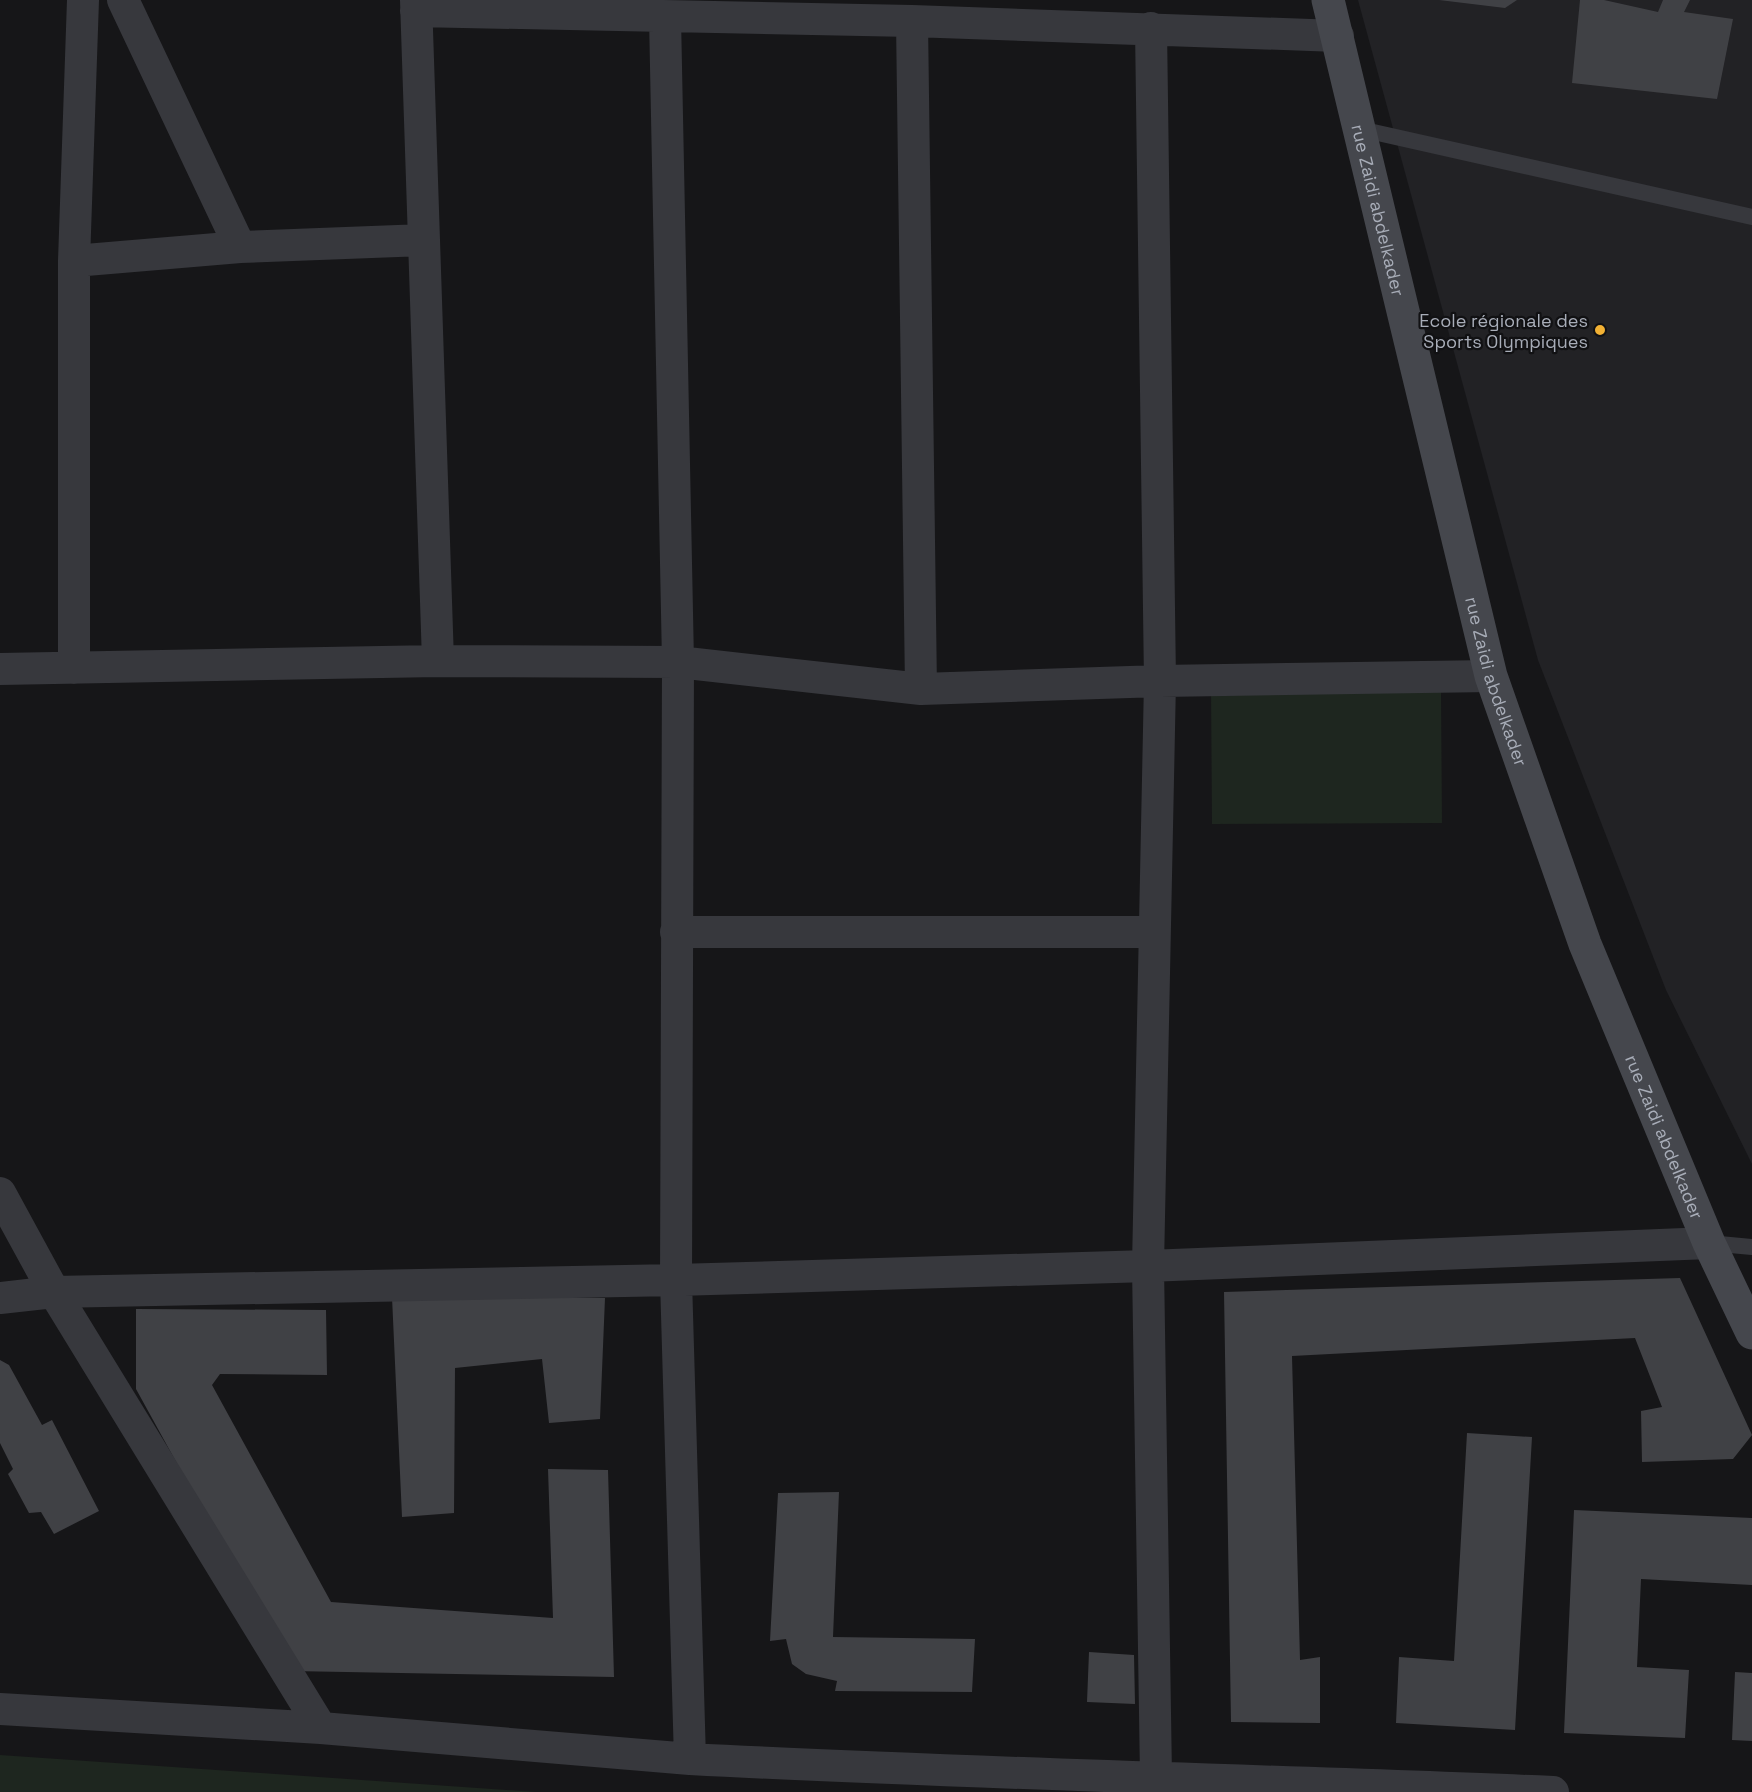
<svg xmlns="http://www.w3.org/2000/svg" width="1752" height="1792" font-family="'Space Grotesk',sans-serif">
  <rect width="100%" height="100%" fill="#161618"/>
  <path fill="#222225" d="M1358 0H1752V1164L1666 990 1538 660Z"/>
  <path fill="#1e261f" d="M1441 689 1442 823 1212 824 1211 690Z
    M0 1755 536 1792H0Z"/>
  <path fill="#404145" d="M1439 0H1517L1505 8Z
    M1580 0H1604L1658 12 1663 0H1690L1684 12 1733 19 1717 99 1572 83Z
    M1680 1278 1752 1435 1733 1459 1642 1462 1641 1411 1662 1407 1635 1338 1292 1356 1300 1660 1320 1657V1723L1231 1722 1224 1292Z
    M392 1297 605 1298 600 1419 549 1423 542 1359 455 1368 454 1513 402 1517Z
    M136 1309 326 1310 327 1375 220 1374 212 1385 331 1602 553 1618 548 1469 608 1470 614 1677 291 1671 136 1389Z
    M0 1360 9 1365 42 1425 52 1420 99 1511 54 1534 41 1512 29 1513 8 1474 13 1469 0 1443Z
    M1467 1433 1532 1437 1515 1730 1396 1723 1399 1657 1454 1661Z
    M839 1492 833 1637 975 1639 972 1692 835 1691 837 1681 806 1674 792 1664 786 1639 770 1641 778 1493Z
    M1574 1510 1752 1518V1585L1641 1579 1637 1667 1689 1670 1685 1738 1564 1733Z
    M1089 1652 1134 1655 1135 1704 1087 1702Z
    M1735 1672 1752 1673V1741L1732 1740Z"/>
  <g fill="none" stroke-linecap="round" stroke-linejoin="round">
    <path stroke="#37383d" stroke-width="16" d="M1360 129 1752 217
      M1709 1243 1752 1247"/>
    <path stroke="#37383d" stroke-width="32" d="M123 0 240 247
      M416 0 438 661
      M416 11 912 21 1338 36
      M665 17 678 662 676 1280 690 1759C977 1774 1265 1780 1553 1792
      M912 21 921 689
      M1151 28 1160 681 1148 1266 1156 1776
      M74 261 240 247 424 240
      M74 668V261L83 0
      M0 669 438 661 678 662 921 689 1160 681 1491 676
      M676 932H1154
      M0 1193 54 1292 0 1298
      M54 1292 676 1280 1148 1266 1709 1243
      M54 1292 321 1728 690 1759
      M0 1709 321 1728"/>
    <path stroke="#45474d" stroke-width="33" id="s1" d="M1328 0 1491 676 1585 944 1709 1243 1752 1333"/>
  </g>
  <circle fill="#f2b134" stroke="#111113" stroke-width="2" cx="1600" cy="330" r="6"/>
  <g text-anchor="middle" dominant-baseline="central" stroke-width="4.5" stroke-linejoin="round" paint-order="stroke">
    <g font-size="18" fill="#a8adb8" stroke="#111113">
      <text stroke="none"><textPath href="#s1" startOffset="216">rue Zaidi abdelkader</textPath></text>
      <text stroke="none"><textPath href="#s1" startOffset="702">rue Zaidi abdelkader</textPath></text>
      <text stroke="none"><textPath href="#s1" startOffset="1188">rue Zaidi abdelkader</textPath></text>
    </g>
    <g font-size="18" fill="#a8adb8" stroke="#111113" text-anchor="end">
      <text x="1588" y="320">Ecole régionale des<tspan x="1588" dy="21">Sports Olympiques</tspan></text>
    </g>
  </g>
</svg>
